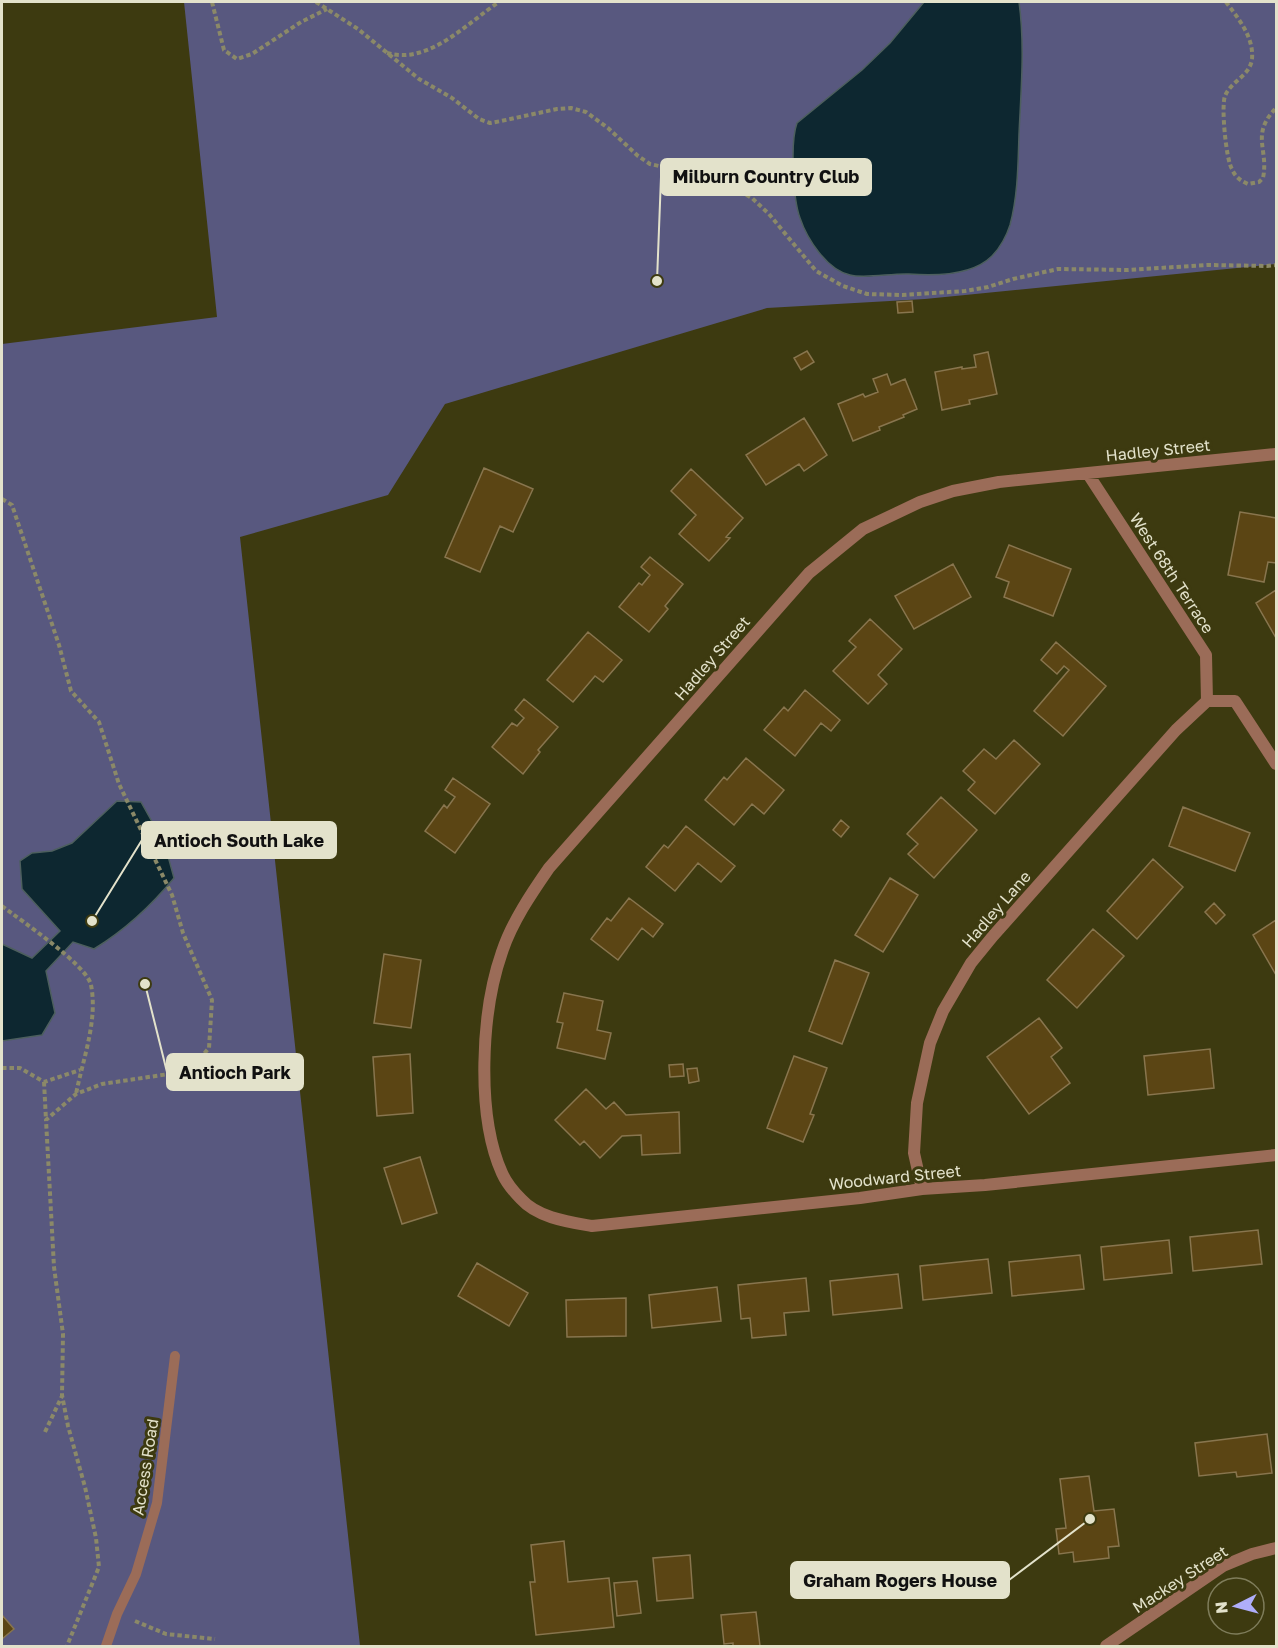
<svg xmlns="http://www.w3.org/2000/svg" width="1278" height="1648" font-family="'Golos Text',sans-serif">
  <rect width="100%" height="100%" fill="#3d3a10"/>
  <path fill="#58587f" d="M184 2H1276V264L925 299 767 308 445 404 388 495 240 537 360 1646H2V344L217 317Z"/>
  <path fill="#0d2730" stroke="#4d5f5e" stroke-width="1.5" d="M924 2H1019C1025 45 1021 90 1019 134 1018 164 1018 195 1010 225 1007 235 1000 248 992 256 972 276 935 276 909 274 892 273 865 279 850 275 827 270 807 239 800 218 793 199 790 142 797 123L862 70 890 43Z
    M117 801 141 802 165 845 174 878C151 906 125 930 94 949L73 942 46 971 55 1013 42 1035 2 1041V944L32 958 60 931 22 889 20 861 32 853 52 851 72 843Z"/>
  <path fill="#5b4514" stroke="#88754e" stroke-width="1.5" d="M912 301 913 312 898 313 897 302Z
    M807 351 814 362 801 370 794 358Z
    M988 352 997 394 969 400 970 404 942 410 935 372 962 367V369L976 367 974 355Z
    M887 374 891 385 905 379 917 409 903 415 904 417 879 427 880 430 853 441 838 404 863 394 865 397 878 392 873 379Z
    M804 418 827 455 804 471 799 464 766 485 746 455Z
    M484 468 533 489 513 532 500 526 480 572 445 557Z
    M691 469 743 518 726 537 730 538 709 561 679 534 696 515 671 491Z
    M1240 512 1276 518V563L1268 562 1264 582 1228 575Z
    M1009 545 1071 569 1053 616 1004 597 1009 582 996 577Z
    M650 557 683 584 665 606 668 609 649 632 619 607 639 583 642 585 650 575 641 567Z
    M953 564 971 597 914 629 895 596Z
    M1276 590V638L1256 603Z
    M870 619 902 649 878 675 887 684 868 704 833 671 856 647 849 641Z
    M588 632 622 660 603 682 595 676 573 702 547 680Z
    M1056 642 1106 686 1063 736 1034 711 1069 670 1064 666 1057 674 1041 660Z
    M805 690 840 720 831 731 821 723 795 756 764 730 784 707 788 711Z
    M524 699 558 727 538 750 540 752 523 774 492 747 512 723 517 726 524 718 515 710Z
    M1014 740 1040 764 995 814 968 790 975 782 963 771 984 749 996 759Z
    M746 758 784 790 764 814 752 804 734 825 705 800 724 777 727 780Z
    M453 778 490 804 455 853 425 831 444 805 447 808 455 797 445 790Z
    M941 797 977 830 934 878 908 854 918 844 907 834Z
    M1183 807 1250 833 1235 871 1169 846Z
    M841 820 849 827 841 837 833 830Z
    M686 826 735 866 721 882 698 863 675 891 646 867 664 845 668 848Z
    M1153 859 1183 887 1137 939 1107 911Z
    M890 878 918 895 883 952 855 935Z
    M629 898 663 924 653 937 642 928 618 960 591 939 607 918 611 921Z
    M1214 903 1225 915 1216 924 1205 912Z
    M1276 920V975L1253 935Z
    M1093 929 1124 956 1077 1008 1047 980Z
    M384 954 421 960 411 1028 374 1023Z
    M835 960 869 973 842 1044 809 1031Z
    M564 993 603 1001 597 1030 611 1033 605 1059 557 1048 563 1023 557 1022Z
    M1039 1018 1062 1048 1051 1057 1070 1083 1029 1114 987 1057Z
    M1210 1049 1214 1088 1148 1095 1144 1056Z
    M410 1054 413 1113 377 1116 373 1057Z
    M794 1056 827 1068 810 1114 814 1115 803 1142 767 1128Z
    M683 1064 684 1076 670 1077 669 1065Z
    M697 1068 699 1081 689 1083 687 1069Z
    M586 1089 606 1109 614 1102 626 1115 679 1112 680 1153 642 1155 641 1135 622 1136 600 1158 584 1141 580 1145 555 1120Z
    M420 1157 437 1213 402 1224 384 1168Z
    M1258 1230 1262 1264 1193 1271 1190 1237Z
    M1169 1240 1172 1273 1104 1280 1101 1247Z
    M1080 1255 1084 1289 1012 1296 1009 1262Z
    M988 1259 992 1293 923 1300 920 1266Z
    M477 1263 528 1293 509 1326 458 1296Z
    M898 1274 902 1308 833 1315 830 1281Z
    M806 1278 809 1311 784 1313 786 1335 752 1338 750 1318 741 1319 738 1285Z
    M717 1287 721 1321 652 1328 649 1295Z
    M626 1298V1336L567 1337 566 1300Z
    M1267 1434 1272 1473 1237 1477 1236 1472 1199 1476 1195 1443Z
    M1089 1476 1094 1511 1114 1509 1119 1546 1108 1547 1109 1558 1074 1562 1073 1552 1059 1554 1056 1529 1066 1528 1060 1479Z
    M564 1541 568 1582 609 1578 614 1627 536 1635 530 1582H535L531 1545Z
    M690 1555 693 1598 657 1601 653 1558Z
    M637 1581 641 1613 617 1616 614 1583Z
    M756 1612 760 1646H733V1643L724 1644 721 1615Z
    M2 1615 14 1629 2 1639Z"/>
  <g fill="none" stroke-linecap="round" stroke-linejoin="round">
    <path stroke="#8b8968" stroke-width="4" stroke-dasharray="4.5 3" stroke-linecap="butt" d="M212 2 224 50 237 59 252 54 301 22 327 9
      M316 2 358 29 419 79 452 98 479 119 490 123 501 121 557 109 571 108 586 112 608 128 638 156 650 164 704 176 739 191 752 198 769 214 816 271 843 286 867 294 902 295 965 291 988 287 1013 279 1058 269 1128 270 1207 265 1267 266 1276 265
      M1226 2C1238 18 1254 37 1252 59 1250 76 1231 81 1225 96 1221 106 1226 160 1232 169 1235 177 1241 181 1248 184L1259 182 1263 178C1269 149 1250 135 1276 108
      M387 53C429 65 467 23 499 2
      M2 499 12 505 59 645 71 691 99 722 119 784 172 895 183 933 212 1000 209 1048 189 1071 102 1084 76 1094 46 1120 54 1267 63 1334 62 1395 68 1426 85 1487 96 1538 99 1567 67 1646
      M2 906C20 920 87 965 91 985 98 1020 83 1059 76 1094
      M2 1068H20L44 1082 80 1070
      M44 1082 46 1120
      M45 1432 62 1396
      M135 1621 166 1634 215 1639"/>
    <path stroke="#9b6c58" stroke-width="10" d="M106 1646 117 1614 136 1574 157 1503 175 1356"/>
    <path stroke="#9b6c58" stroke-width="12" d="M1276 454 999 482 953 491 920 502 863 529 809 573 549 868C531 894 512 922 502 952 481 1012 476 1115 502 1173 506 1182 514 1192 521 1199 538 1218 569 1222 592 1226L860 1198 922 1189 985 1185 1276 1155
      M1088 474 1206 655 1207 701
      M1207 701H1235L1276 764
      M922 1189 914 1153 917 1103 930 1043 943 1011 971 963 993 936 1176 730 1207 701
      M1106 1646 1223 1566 1252 1554 1276 1548"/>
  </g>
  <g text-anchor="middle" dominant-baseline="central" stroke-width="6" stroke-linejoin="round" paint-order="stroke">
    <g font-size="16" fill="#e3e2cb" stroke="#3d3a10">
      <text transform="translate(1158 450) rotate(-6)">Hadley Street</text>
      <text transform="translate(1172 573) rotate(57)">West 68th Terrace</text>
      <text transform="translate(712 658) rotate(-49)">Hadley Street</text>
      <text transform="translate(996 909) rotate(-49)">Hadley Lane</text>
      <text transform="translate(895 1177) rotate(-6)">Woodward Street</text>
      <text transform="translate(145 1467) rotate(-81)">Access Road</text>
      <text transform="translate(1180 1579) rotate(-33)">Mackey Street</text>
    </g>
  </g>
  <path fill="none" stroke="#e3e2cb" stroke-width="2" d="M657 281L661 177M92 921L142 840M145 984L167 1072M1090 1519L1009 1580"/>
  <g fill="#e3e2cb" stroke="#3d3a10" stroke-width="2">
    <circle cx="657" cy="281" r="6"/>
    <circle cx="92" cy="921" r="6"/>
    <circle cx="145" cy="984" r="6"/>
    <circle cx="1090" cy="1519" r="6"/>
  </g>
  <g fill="#e3e2cb" stroke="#e3e2cb" stroke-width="2">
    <rect x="661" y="159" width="210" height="36" rx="6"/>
    <rect x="142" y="822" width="194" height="36" rx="6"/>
    <rect x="167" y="1054" width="136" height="36" rx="6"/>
    <rect x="791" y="1562" width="218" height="36" rx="6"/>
  </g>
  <g font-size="18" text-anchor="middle" font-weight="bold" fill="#111">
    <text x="766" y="183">Milburn Country Club</text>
    <text x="239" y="847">Antioch South Lake</text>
    <text x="235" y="1079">Antioch Park</text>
    <text x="900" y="1587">Graham Rogers House</text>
  </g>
  <rect width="1278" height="1648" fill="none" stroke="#e3e2cb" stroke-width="6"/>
  <g transform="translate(1236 1606) rotate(264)"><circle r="28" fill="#3d3a10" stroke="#7f7d5b" stroke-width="1.5"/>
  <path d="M0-4.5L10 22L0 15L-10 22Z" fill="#afaefa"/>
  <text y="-9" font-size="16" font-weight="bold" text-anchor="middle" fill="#e3e2cb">N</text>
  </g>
</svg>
